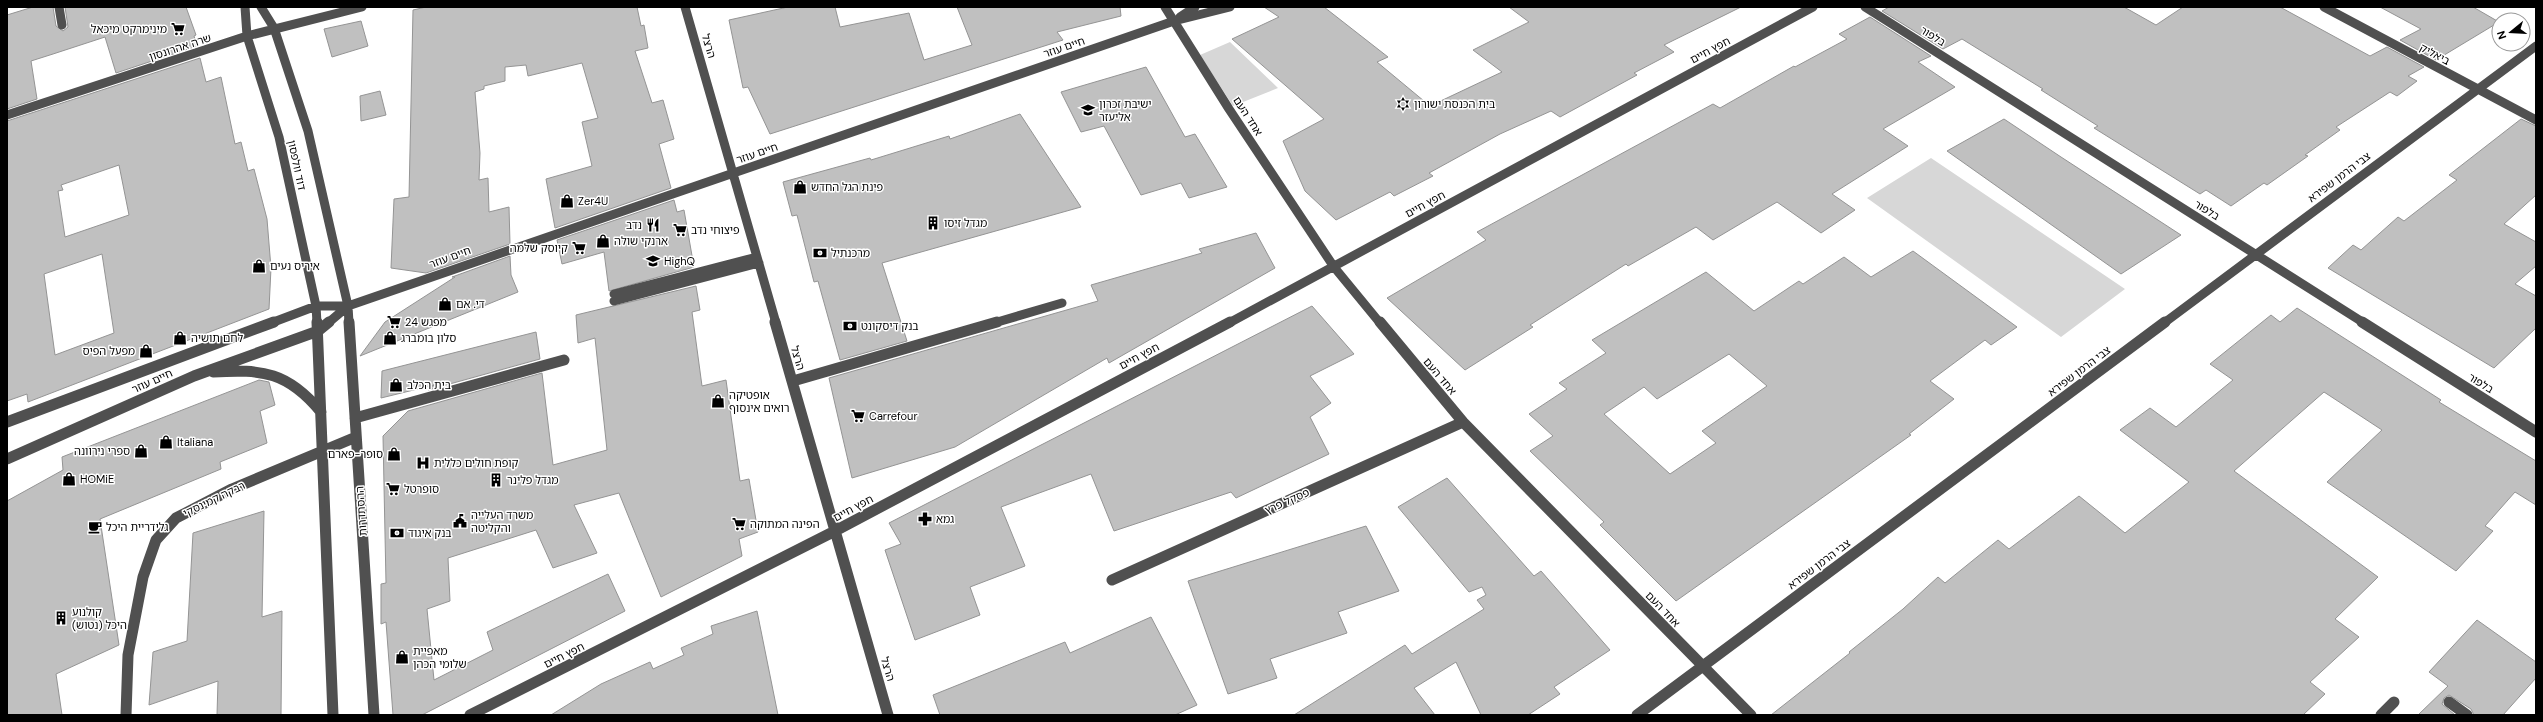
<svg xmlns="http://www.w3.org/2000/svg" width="2543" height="722" font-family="'DM Sans','Noto Sans Hebrew',sans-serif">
  <rect width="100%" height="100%" fill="#fff"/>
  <path fill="#d7d7d7" d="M1230 42 1278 88 1233 106 1200 55Z
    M1931 158 2125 289 2061 337 1867 198Z"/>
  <path fill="#c0c0c0" stroke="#949494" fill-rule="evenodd" d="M33 7H53L56 26 63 31 68 27 65 7H186L196 35 194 36 197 46 116 73 105 37 53 54 31 61 37 99 7 109V15Z
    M426 7H637L641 26 644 25 648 48 635 51 652 103 663 100 674 139 659 144 671 188 555 228 546 179 592 166 582 122 598 118 582 63 528 76 526 65 505 67V81L484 86V89L475 92 480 153 479 180 488 178 489 212 509 207 510 244 426 273 391 268 394 199 409 197 413 10Z
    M788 7H835L840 27 909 13 924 60 972 45 957 7H1120L1121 16 1057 32 1063 40 770 134 748 87 743 88 729 20Z
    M1264 7H1324L1388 57 1377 62 1430 106 1502 72 1473 50 1529 22 1509 7H1741L1664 45 1674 52 1634 73 1637 75 1560 117 1551 111 1500 134 1429 173 1433 176 1394 196 1390 192 1336 220 1305 191 1283 141 1324 119 1232 39 1279 17Z
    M1889 7H2124L2156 25 2183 7H2280L2370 56 2387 47 2424 67 2408 76 2417 81 2397 96 2390 92 2336 127 2340 130 2305 155 2308 156 2267 185 2264 183 2231 206 2206 190 2200 194 2094 128 2098 126 2041 90 2043 89 1962 39 1943 49 1882 11Z
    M2380 7H2473L2499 22 2436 60 2400 40 2421 29Z
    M1870 17 1931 56 1918 62 1955 87 1883 129 1908 146 1832 194 1855 210 1821 233 1777 202 1713 240 1696 227 1628 266 1626 264 1530 325 1533 327 1465 370 1387 298 1486 240 1477 232 1713 104 1720 108 1794 66 1795 67 1847 39 1839 34Z
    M361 21 368 46 332 57 324 29Z
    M200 58 206 82 221 77 235 144 241 142 248 171 254 169 267 219 271 268 269 309 28 402 27 394 7 401V121ZM119 165 129 215 65 237 58 191 63 190 61 185ZM102 254 114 333 55 355 44 274Z
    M1146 67 1185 137 1195 134 1227 187 1189 198 1181 183 1141 195 1104 126 1081 132 1061 92Z
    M380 91 386 115 361 121 360 96Z
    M1020 114 1081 207 882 263 907 341 840 360 818 281 814 282 797 215 792 216 783 182 870 158 871 160 949 136 950 139Z
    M2004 119 2061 157 2181 235 2121 274 1947 151Z
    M2521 119 2536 126V195L2504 224 2536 242V266L2515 284 2536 296V328L2494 368 2328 268 2353 245 2361 250 2398 217 2404 221 2457 180 2449 175Z
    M674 200 677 212 684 210 694 267 609 291 604 252 562 264 557 240Z
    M1256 233 1275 268 1109 363 1107 358 955 447 852 478 829 378 1098 301 1091 285 1202 253 1199 249Z
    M1913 251 2017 327 1991 345 1985 340 1930 381 1954 399 1909 434 1911 435 1676 601 1600 525 1604 522 1530 451 1553 436 1529 414 1567 389 1559 383 1606 353 1592 340 1706 272 1754 311 1799 281 1803 284 1844 257 1871 277ZM1729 354 1767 386 1702 431 1716 443 1670 474 1604 414 1644 387 1657 399Z
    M510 256 511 275 518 292 360 356 385 322 455 277H452Z
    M696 286 700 310 692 312 702 386 726 380 740 481 749 479 758 532 739 539 742 556 661 597 619 493 574 505 597 553 553 568 536 530 448 558 450 601 427 609 434 680 493 650 487 632 608 574 625 611 422 715H393L386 622 381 624V584L386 583 383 436 408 411 542 373 553 465 607 450 595 338 578 343 576 315Z
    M1312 306 1354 354 1310 376 1331 403 1310 417 1329 454 1236 498 1231 492 1114 531 1091 474 1001 507 1025 566 970 587 980 615 915 640 885 550 901 544 889 523Z
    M2297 308 2441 400 2439 402 2536 461V505L2515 492 2485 526 2493 531 2456 571 2327 482 2382 430 2324 392 2234 471 2378 577 2335 619 2359 637 2310 682 2325 694 2303 715H1771L1850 653 1849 652 1903 609 1938 577 1945 583 1998 540 2009 549 2079 496 2125 533 2189 482 2120 430 2150 408 2176 427 2233 380 2210 364 2271 315 2280 322Z
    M536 332 540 359 428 390 434 385 381 398 382 371Z
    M259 380 269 382 275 405 260 411 267 443 220 462 221 469 100 519 119 645 56 674 62 715H7V501L63 470 62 457Z
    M1447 478 1534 576 1541 571 1610 650 1554 687 1560 694 1528 715H1481L1456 662 1414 688 1435 715H1294L1405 645 1412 654 1484 609 1477 600 1486 595 1482 587 1469 592 1398 507Z
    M264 511 262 617 282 611 281 715H217L218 681 149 705 153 652 187 641 193 533Z
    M1366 526 1399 591 1338 612 1347 633 1270 659 1277 678 1228 694 1188 581Z
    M757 611 778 715H551L601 684 650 662 653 669 684 655 681 648 713 634 711 626Z
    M1151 617 1197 705 1175 715H940L933 695 1065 642 1070 653Z
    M2477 620 2536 662V678L2503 715H2474L2471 709 2449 695 2444 698 2442 704 2455 715H2418L2448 686 2429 672Z"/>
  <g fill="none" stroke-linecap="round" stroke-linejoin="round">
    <path stroke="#505050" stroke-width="9" d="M59 7 62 25
      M245 7 247 36 279 137 316 306 317 323
      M261 7 274 28 308 131 348 306 349 323
      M685 7 776 323
      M1165 7 1229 109 1334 267 1380 323
      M1865 7 2364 323
      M2324 7 2536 120
      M1180 17 1195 7
      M7 115 247 36 362 7
      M614 294 757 257
      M614 301 759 263
      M271 323 316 306H348L1174 21 1230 7
      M328 323 348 306
      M994 323 1062 303
      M1229 323 1813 7
      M2164 323 2536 46"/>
    <path stroke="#505050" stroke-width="11" d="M317 322 333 715
      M349 322 374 715
      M775 322 888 715
      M1380 322 1463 422 1751 715
      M2362 322 2536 432
      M213 372C263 369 288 372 321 412
      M793 381 997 322
      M355 418 564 360
      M7 422 274 322
      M7 459 194 376 318 331 329 322
      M1112 580 1463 422
      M2449 702 2467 715
      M126 715 128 655 143 577 156 540 176 518 232 489 356 437
      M470 715 835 531 1230 322
      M1637 715 2165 322
      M2381 715 2394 702"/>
  </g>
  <defs>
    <g id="supermarket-bare" transform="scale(1.08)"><path d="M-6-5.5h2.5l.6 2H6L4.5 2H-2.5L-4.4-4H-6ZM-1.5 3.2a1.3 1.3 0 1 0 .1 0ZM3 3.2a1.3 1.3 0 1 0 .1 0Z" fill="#000" stroke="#fff" stroke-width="2.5" paint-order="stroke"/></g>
    <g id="synagogue-bare" transform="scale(1.08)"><path d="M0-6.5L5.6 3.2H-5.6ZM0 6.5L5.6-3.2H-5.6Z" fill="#000" stroke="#fff" stroke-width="2.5" paint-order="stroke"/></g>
    <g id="university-bare" transform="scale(1.08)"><path d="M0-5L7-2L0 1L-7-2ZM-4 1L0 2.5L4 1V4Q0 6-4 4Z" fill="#000" stroke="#fff" stroke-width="2.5" paint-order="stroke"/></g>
    <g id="shop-bare" transform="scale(1.08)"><path d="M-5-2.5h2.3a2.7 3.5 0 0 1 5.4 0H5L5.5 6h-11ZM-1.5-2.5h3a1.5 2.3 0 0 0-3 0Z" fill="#000" stroke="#fff" stroke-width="2.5" paint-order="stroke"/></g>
    <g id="building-bare" transform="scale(1.08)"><path d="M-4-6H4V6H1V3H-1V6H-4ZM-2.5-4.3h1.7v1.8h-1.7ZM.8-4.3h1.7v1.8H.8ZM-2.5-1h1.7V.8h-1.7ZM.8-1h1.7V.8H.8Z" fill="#000" stroke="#fff" stroke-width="2.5" paint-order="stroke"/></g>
    <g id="restaurant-bare" transform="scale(1.08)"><path d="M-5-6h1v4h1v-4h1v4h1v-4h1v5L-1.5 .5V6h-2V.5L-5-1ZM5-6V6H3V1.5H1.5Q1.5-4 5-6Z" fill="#000" stroke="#fff" stroke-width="2.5" paint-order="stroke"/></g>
    <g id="bank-bare" transform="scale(1.08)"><path d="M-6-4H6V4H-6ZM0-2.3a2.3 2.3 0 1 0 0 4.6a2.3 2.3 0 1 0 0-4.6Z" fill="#000" stroke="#fff" stroke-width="2.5" paint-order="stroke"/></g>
    <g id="hospital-bare" transform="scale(1.08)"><path d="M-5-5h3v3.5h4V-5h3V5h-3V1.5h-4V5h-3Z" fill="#000" stroke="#fff" stroke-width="2.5" paint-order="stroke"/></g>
    <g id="pharmacy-bare" transform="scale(1.08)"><path d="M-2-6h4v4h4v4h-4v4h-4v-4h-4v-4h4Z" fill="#000" stroke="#fff" stroke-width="2.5" paint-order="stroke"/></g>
    <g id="civic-bare" transform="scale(1.08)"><path d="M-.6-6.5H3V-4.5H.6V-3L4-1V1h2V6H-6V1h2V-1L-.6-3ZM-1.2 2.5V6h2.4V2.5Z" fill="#000" stroke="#fff" stroke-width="2.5" paint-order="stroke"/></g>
    <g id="cafe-bare" transform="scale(1.08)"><path d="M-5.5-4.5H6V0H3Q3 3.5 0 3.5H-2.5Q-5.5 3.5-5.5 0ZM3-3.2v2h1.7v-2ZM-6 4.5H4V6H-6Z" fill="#000" stroke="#fff" stroke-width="2.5" paint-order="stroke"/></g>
  </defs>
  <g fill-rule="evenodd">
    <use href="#supermarket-bare" x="178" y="29"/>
    <use href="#synagogue-bare" x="1403" y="104"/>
    <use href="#university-bare" x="1088" y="110"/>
    <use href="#shop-bare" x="800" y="187"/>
    <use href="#shop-bare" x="567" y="201"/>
    <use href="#building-bare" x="933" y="223"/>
    <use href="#restaurant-bare" x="653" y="225"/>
    <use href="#supermarket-bare" x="680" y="230"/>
    <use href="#shop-bare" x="603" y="241"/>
    <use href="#supermarket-bare" x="579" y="248"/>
    <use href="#bank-bare" x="820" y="253"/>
    <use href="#university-bare" x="653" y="261"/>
    <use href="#shop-bare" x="259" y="266"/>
    <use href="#shop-bare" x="445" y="304"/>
    <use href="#supermarket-bare" x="394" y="322"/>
    <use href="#bank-bare" x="850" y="326"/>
    <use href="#shop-bare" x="180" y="338"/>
    <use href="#shop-bare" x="390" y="338"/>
    <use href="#shop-bare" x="146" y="351"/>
    <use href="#shop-bare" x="396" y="385"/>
    <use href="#shop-bare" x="718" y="401"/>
    <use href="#supermarket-bare" x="858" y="416"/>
    <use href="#shop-bare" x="166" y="442"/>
    <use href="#shop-bare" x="141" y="451"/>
    <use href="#shop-bare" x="394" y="454"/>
    <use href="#hospital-bare" x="423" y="463"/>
    <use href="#shop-bare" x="69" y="479"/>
    <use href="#building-bare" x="496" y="480"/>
    <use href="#supermarket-bare" x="393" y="489"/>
    <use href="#pharmacy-bare" x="925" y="519"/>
    <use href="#civic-bare" x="460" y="521"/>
    <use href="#supermarket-bare" x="739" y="524"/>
    <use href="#cafe-bare" x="95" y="527"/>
    <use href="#bank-bare" x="397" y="533"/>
    <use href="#building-bare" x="61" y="618"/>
    <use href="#shop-bare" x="402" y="657"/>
  </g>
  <g text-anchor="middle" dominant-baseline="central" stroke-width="3" stroke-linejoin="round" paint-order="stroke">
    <g font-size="11" fill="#000" stroke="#fff" text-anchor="start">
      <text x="167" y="29" text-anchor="end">מינימרקט מיכאל</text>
      <text x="1099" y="104">ישיבת זכרון<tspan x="1099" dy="13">אליעזר</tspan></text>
      <text x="1414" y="104">בית הכנסת ישורון</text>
      <text x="811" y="187">פינת הגל החדש</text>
      <text x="578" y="201">Zer4U</text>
      <text x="944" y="223">מגדל זיסו</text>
      <text x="642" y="225" text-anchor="end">נדב</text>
      <text x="691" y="230">פיצוחי נדב</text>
      <text x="614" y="241">ארנקי שולה</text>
      <text x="568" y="248" text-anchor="end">קיוסק שלמה</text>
      <text x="831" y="253">מרכנתיל</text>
      <text x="664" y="261">HighQ</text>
      <text x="270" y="266">איריס נעים</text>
      <text x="456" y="304">די. אם</text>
      <text x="405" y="322">מפגש 24</text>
      <text x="861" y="326">בנק דיסקונט</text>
      <text x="191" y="338">לחם תושיה</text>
      <text x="401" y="338">סלון בומברג</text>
      <text x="135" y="351" text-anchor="end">מפעל הפיס</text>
      <text x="407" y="385">בית הכלב</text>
      <text x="729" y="395">אופטיקה<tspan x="729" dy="13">רואים אינסוף</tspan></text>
      <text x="869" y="416">Carrefour</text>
      <text x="177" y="442">Italiana</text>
      <text x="130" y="451" text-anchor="end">ספרי נירוונה</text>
      <text x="383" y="454" text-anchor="end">סופר-פארם</text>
      <text x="434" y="463">קופת חולים כללית</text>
      <text x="80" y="479">HOMiE</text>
      <text x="507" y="480">מגדל פלינר</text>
      <text x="404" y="489">סופרטל</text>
      <text x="471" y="515">משרד העלייה<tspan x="471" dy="13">והקליטה</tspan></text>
      <text x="936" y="519">גמא</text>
      <text x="750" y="524">הפינה המתוקה</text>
      <text x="106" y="527">גלידריית היכל</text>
      <text x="408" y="533">בנק איגוד</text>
      <text x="72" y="612">קולנוע<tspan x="72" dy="13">היכל (נטוש)</tspan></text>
      <text x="413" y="651">מאפיית<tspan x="413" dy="13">שלומי הכהן</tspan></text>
    </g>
    <g font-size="11" fill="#000" stroke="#fff">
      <text transform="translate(1933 36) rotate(32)">בלפור</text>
      <text transform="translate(709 46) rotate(74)">הרצל</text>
      <text transform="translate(180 47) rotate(-18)">שרה אהרונסון</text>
      <text transform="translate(1064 47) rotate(-19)">חיים עוזר</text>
      <text transform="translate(1710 50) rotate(-28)">חפץ חיים</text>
      <text transform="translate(2435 54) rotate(28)">ביאליק</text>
      <text transform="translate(1248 116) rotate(57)">אחד העם</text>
      <text transform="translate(757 153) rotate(-19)">חיים עוזר</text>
      <text transform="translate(297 165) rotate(78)">דוד וולפסון</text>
      <text transform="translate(2339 177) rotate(-37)">צבי הרמן שפירא</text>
      <text transform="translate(1425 204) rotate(-28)">חפץ חיים</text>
      <text transform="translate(2207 210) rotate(32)">בלפור</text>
      <text transform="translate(450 257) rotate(-20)">חיים עוזר</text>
      <text transform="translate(1139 356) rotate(-28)">חפץ חיים</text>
      <text transform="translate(798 358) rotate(74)">הרצל</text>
      <text transform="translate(2079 371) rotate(-37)">צבי הרמן שפירא</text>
      <text transform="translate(1440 376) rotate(50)">אחד העם</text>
      <text transform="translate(152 381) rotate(-24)">חיים עוזר</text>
      <text transform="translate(2481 383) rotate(32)">בלפור</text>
      <text transform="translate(214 499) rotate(-26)">רבקה קמינסקי</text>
      <text transform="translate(1287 501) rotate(-24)">פסקל פרץ</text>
      <text transform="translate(853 508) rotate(-28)">חפץ חיים</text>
      <text transform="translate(361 511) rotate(-94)">ההסתדרות</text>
      <text transform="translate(1819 564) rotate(-37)">צבי הרמן שפירא</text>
      <text transform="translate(1663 609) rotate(46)">אחד העם</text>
      <text transform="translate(564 655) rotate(-26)">חפץ חיים</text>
      <text transform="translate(888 669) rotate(74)">הרצל</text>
    </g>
  </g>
  <rect width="2543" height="722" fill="none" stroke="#000000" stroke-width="16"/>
  <g transform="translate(2511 32) rotate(252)"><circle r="19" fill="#ffffff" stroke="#999999"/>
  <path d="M0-3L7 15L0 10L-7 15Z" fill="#000000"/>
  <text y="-6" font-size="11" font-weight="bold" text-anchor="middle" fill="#000000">N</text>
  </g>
</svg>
